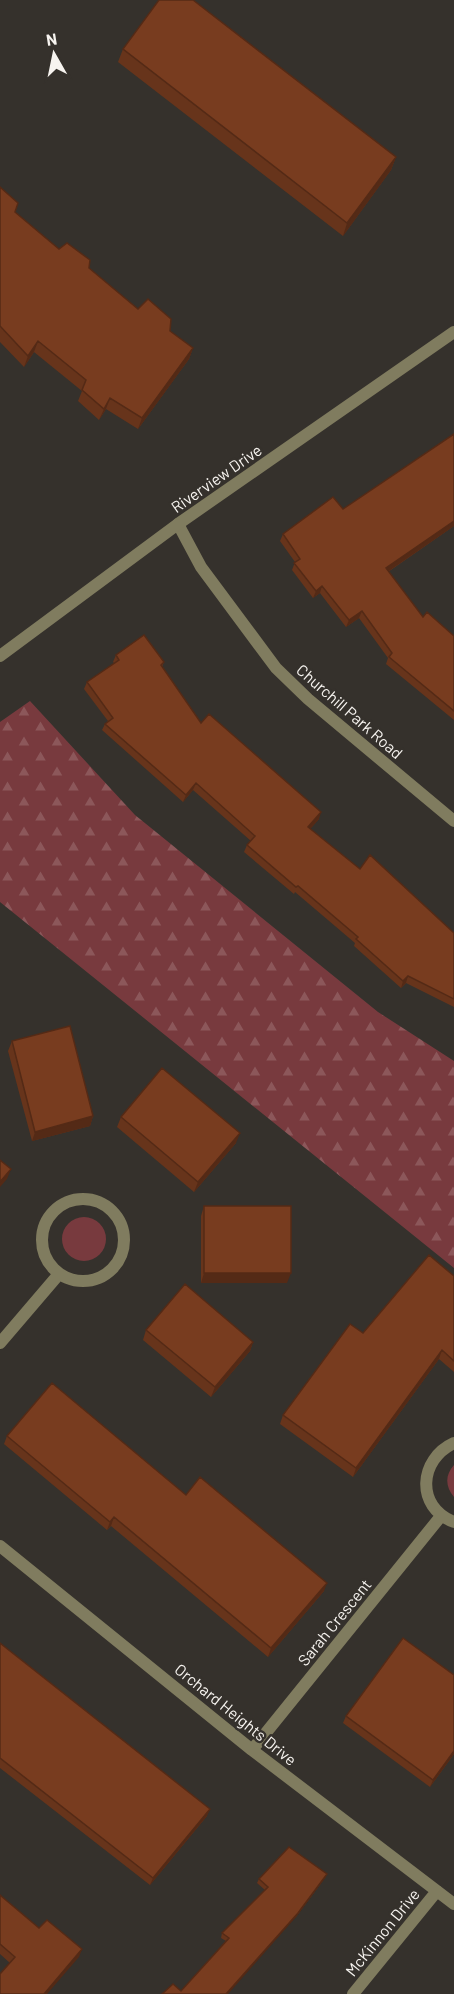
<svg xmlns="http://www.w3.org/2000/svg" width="454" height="1994" font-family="Barlow,sans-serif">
  <defs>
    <pattern id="forest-firs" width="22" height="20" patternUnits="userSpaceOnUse" patternTransform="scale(1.5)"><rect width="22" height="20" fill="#783a3e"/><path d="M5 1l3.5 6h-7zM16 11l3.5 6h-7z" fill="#8c575a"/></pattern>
  </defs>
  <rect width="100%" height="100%" fill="#35312c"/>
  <path fill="#783a3e" d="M62 1239a22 22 0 1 1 44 0a22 22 0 1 1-44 0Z
    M454 1465V1497C445 1486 445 1475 454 1465Z"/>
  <path fill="url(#forest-firs)" d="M30 701 135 815 378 1012 454 1061V1268L0 902V722Z"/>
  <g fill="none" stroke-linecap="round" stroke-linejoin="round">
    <path stroke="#807c5f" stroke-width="12" d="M178 524 201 567 276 668 308 699 454 821
      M42 1240a41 41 0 1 1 82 0a41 41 0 1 1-82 0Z
      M0 1343 59 1274
      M454 1443C419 1459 415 1507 454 1522
      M0 1546 252 1750 454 1904
      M252 1750 441 1516
      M353 1994 437 1891"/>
    <path stroke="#807c5f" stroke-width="12" d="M0 656 178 524 454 332"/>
  </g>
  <path fill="#67341b" d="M123 49 396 157 391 170 343 236 118 62Z
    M0 187 15 212 59 249 89 268 138 309 193 348 189 359 138 429 106 409 99 420 78 401 82 391 34 352 24 367 0 342Z
    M454 434V526L388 572 423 617 454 636V720L386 664 388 658 359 618 346 627 320 593 313 598 292 570 295 562 280 541 283 534 343 509Z
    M116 655 164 662 162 667 201 723 319 819 310 829 360 869 454 933V1007L406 983 401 988 354 946 355 943 295 892 294 894 244 852 247 845 251 841 193 790 183 802 102 730 105 724 108 721 84 689 87 682 114 663 113 662Z
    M12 1041 93 1116 90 1126 32 1141 8 1051Z
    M121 1117 236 1143 194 1192 117 1127Z
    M204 1206 287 1283H201V1216Z
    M454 1276V1372L439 1359 353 1477 280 1424 283 1415 363 1333Z
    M146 1330 253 1342 250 1351 211 1397 143 1340Z
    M7 1436 186 1495 324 1591 268 1657 111 1526 107 1530 4 1444Z
    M0 1643 207 1816 150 1885 0 1768Z
    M454 1675V1754L430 1787 343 1723 346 1716Z
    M327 1874 325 1878 296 1917 181 1991 226 1941 221 1938 222 1933 265 1890 257 1883 259 1879Z
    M0 1895 39 1928 79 1957 10 1963 0 1954Z"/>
  <path fill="#542a16" d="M396 157 391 170 343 236 347 223Z
    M38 341 34 352 24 367 28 356Z
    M193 348 189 359 138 429 142 418Z
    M110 398 106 409 99 420 104 409Z
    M454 521V526L383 575 386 568Z
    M322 586 320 593 313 598 316 591Z
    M362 611 359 618 346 627 349 620Z
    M196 783 193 790 183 802 186 795Z
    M321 812 319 819 306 834 308 827Z
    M408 976 406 983 401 988 403 981Z
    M93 1116 90 1126 32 1141 35 1132Z
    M240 1133 236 1143 194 1192 198 1182Z
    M11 1169 7 1179 0 1187V1182Z
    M204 1273H291L287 1283H201Z
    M253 1342 250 1351 211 1397 215 1387Z
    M442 1350 439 1359 353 1477 356 1468Z
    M114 1517 111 1526 107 1530 110 1522Z
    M327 1583 324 1591 268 1657 271 1648Z
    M454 1751V1754L430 1787 433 1780Z
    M210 1809 207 1816 150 1885 153 1878Z
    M327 1874 325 1878 296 1917 228 1994H226Z
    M82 1949 79 1957 47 1994H44Z"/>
  <path fill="#783c1f" stroke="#542a16" stroke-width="1.5" d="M159 0H193L396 157 347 223 123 49Z
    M0 187 18 203 15 212 59 249 67 243 90 260 89 268 138 309 148 299 171 319 170 331 193 348 142 418 110 398 104 409 82 390 86 380 38 341 28 356 0 326Z
    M454 434V521L386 568 423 617 427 612 454 636V711L389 657 392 653 362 611 349 620 322 586 316 591 294 563 300 559 283 534 333 497 343 509Z
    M144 635 164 662 161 665 201 723 209 714 321 812 308 827 360 869 370 855 454 933V999L408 976 403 981 356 939 358 937 298 886 296 887 247 845 255 836 196 783 186 795 105 724 113 718 87 682 119 660 116 655Z
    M70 1026 93 1116 35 1132 12 1041Z
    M162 1068 240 1133 198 1182 121 1117Z
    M0 1160 11 1169 0 1182Z
    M204 1206H291V1273H204Z
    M429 1255 454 1276V1361L442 1350 356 1468 283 1415 350 1324 363 1333Z
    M185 1284 253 1342 215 1387 146 1330Z
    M52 1383 186 1495 200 1477 327 1583 271 1648 114 1517 110 1522 7 1436Z
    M403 1638 454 1675V1751L433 1780 346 1716Z
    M0 1643 210 1809 153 1878 0 1758Z
    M289 1847 327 1874 298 1913 226 1994H162L173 1984 181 1991 229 1938 222 1933 268 1887 259 1879Z
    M0 1895 39 1928 47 1920 82 1949 44 1994H0V1974L15 1957 0 1944Z"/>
  <g text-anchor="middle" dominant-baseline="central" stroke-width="5" stroke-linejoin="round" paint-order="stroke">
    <g font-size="16" fill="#f7f4f0" stroke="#35312c">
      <text transform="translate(216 478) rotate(-35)">Riverview Drive</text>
      <text transform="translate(350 711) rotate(41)">Churchill Park Road</text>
      <text transform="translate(334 1622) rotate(-51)">Sarah Crescent</text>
      <text transform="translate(236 1714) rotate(39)">Orchard Heights Drive</text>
      <text transform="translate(382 1932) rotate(-51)">McKinnon Drive</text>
    </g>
  </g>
  <g transform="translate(54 54) rotate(351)" stroke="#35312c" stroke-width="4.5" paint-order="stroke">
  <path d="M0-4.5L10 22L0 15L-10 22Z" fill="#f7f4f0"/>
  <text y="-9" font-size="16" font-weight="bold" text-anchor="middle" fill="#f7f4f0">N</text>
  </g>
</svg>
